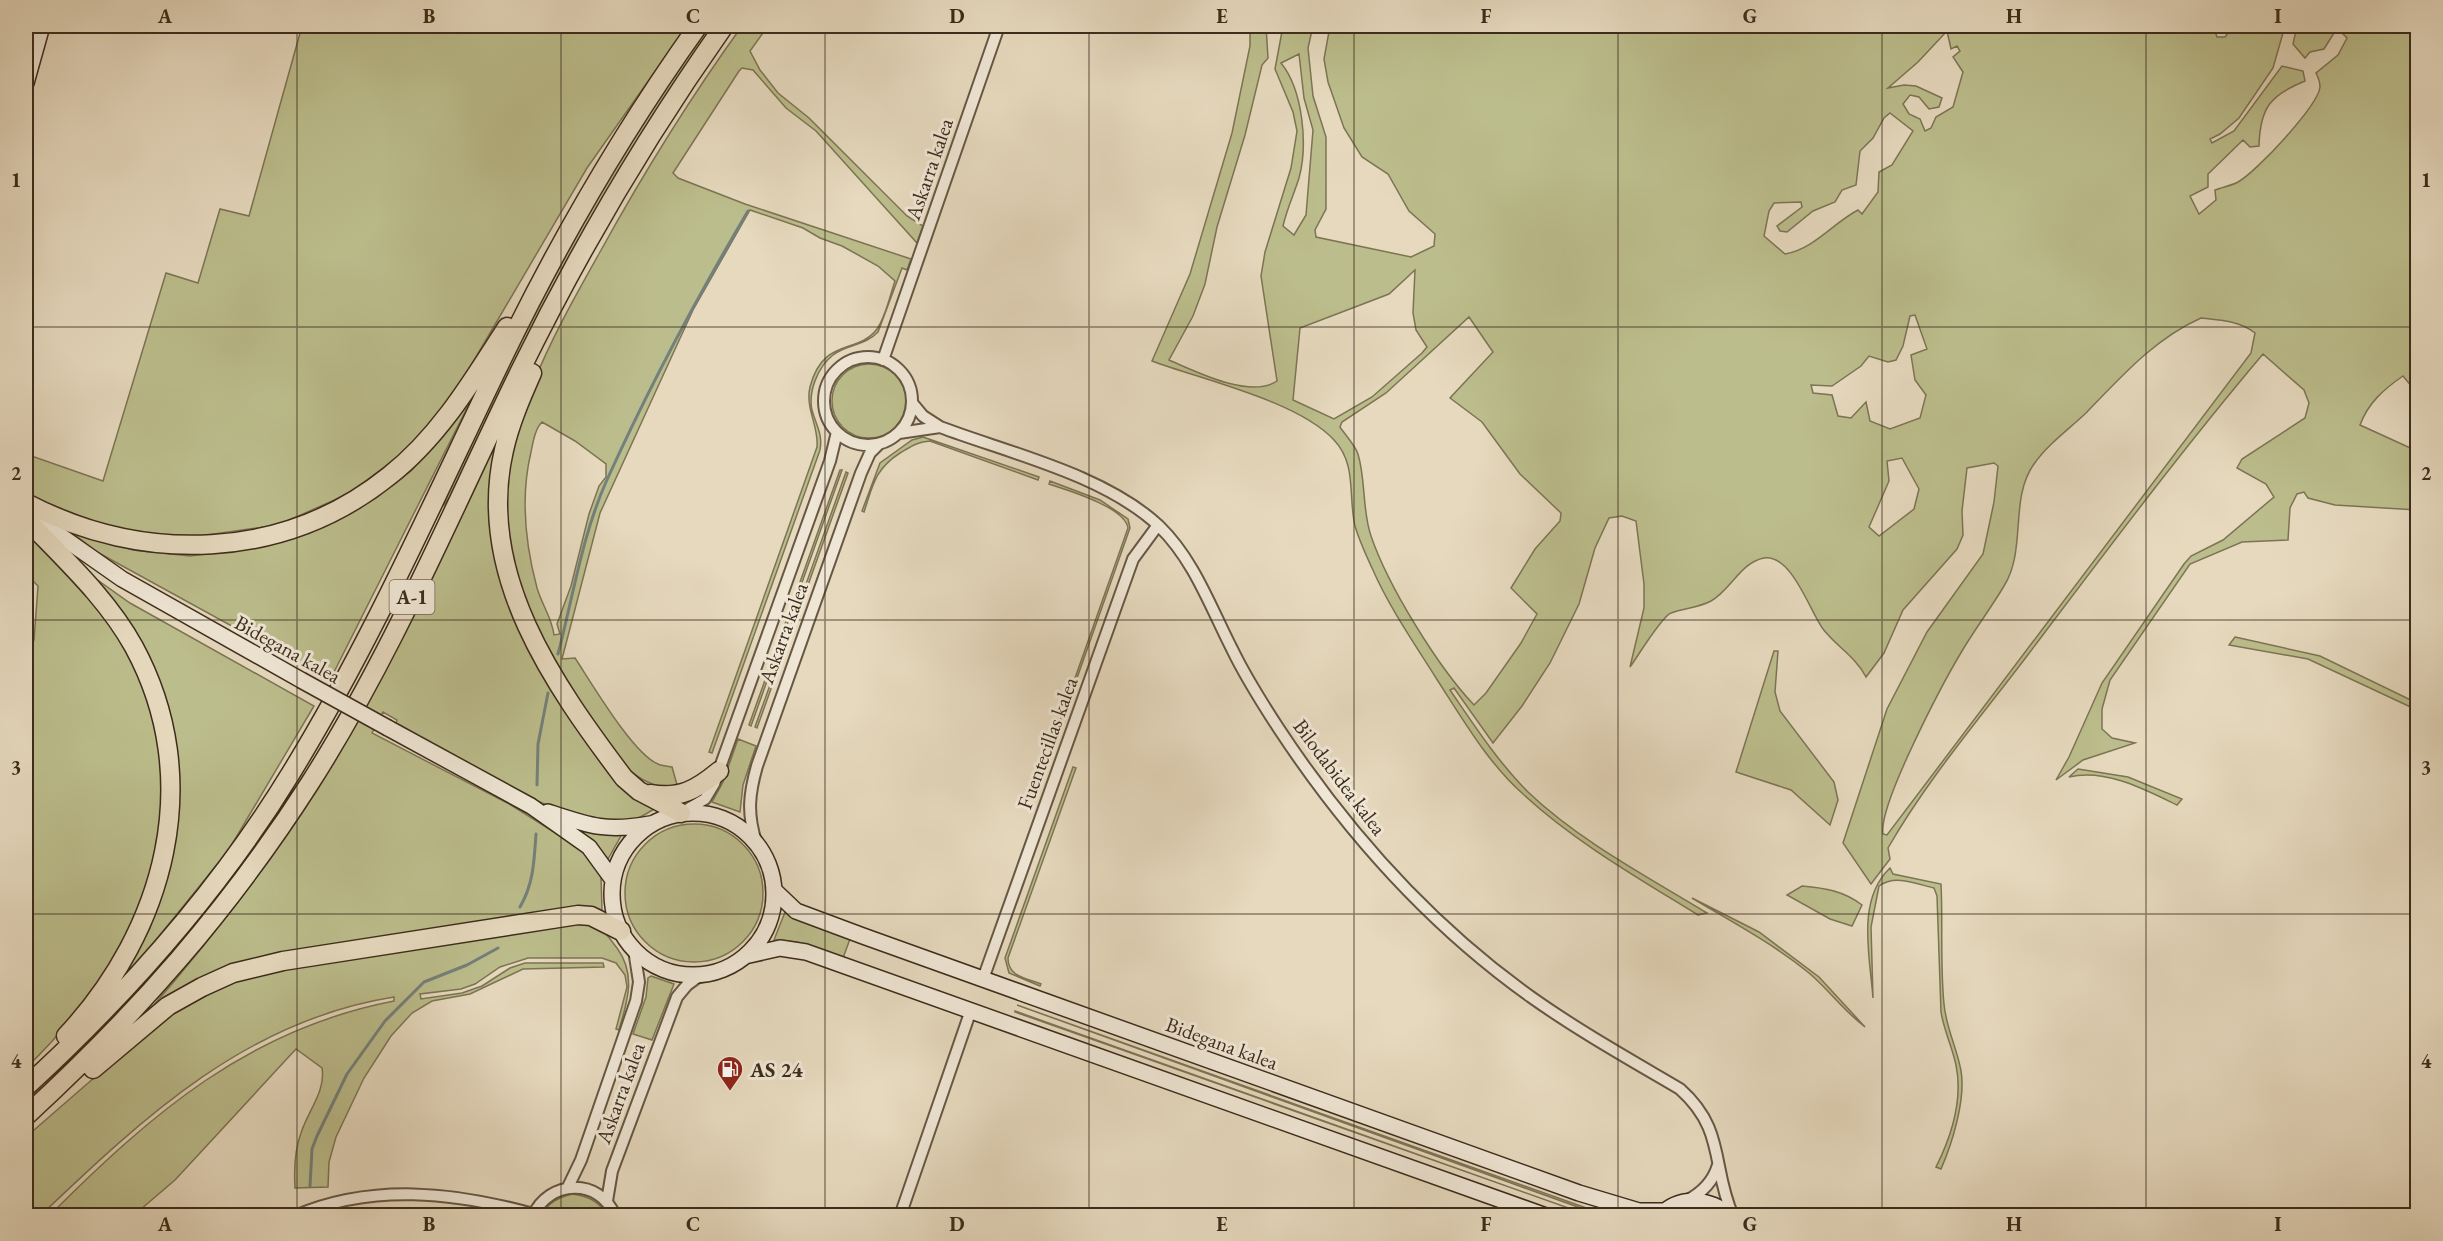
<svg xmlns="http://www.w3.org/2000/svg" width="2443" height="1241" font-family="'EB Garamond',serif">
  <rect width="100%" height="100%" fill="#e6d9be"/>
  <filter id="stains"><feTurbulence type="fractalNoise" baseFrequency=".00333" numOctaves="4"/><feColorMatrix values="0 0 0 0 .2 0 0 0 0 .09 0 0 0 0 .02 0 0 0 .5 -.17"/></filter>
  <radialGradient id="worn" r=".72"><stop offset=".6" stop-color="#630" stop-opacity="0"/><stop offset="1" stop-color="#630" stop-opacity=".3"/></radialGradient>
  <path fill="#bcbd8c" stroke="#7c7454" stroke-width="1.5" fill-rule="evenodd" d="M302 26H687L587 168 463 379 418 442 348 494 278 525 179 539 105 526 35 498 26 488V454L103 481 166 273 198 283 220 209 249 216Z
    M706 26H716L457 487 443 506 447 489 511 354 601 184Z
    M742 26H768L750 51 760 70 778 93 809 118 907 216 923 226 917 243 816 131 786 108 753 70 742 68 739 71 673 173 678 178 745 204 911 259 907 270 902 268 878 332C865 346 847 344 833 355 818 367 808 391 812 410 816 425 823 434 820 450L712 753 709 752 817 447C819 426 805 409 810 387 823 337 857 355 877 329 886 316 890 295 895 281L878 266 842 246 820 238 803 228 750 210 693 310 600 513 562 659 575 658C591 682 633 754 658 764 662 766 667 766 672 767L678 788C626 790 603 737 578 700 558 670 530 628 520 593 516 580 514 566 511 553 509 543 505 532 505 522 502 424 554 334 600 252 643 174 690 98 742 26ZM542 422 575 441 606 464V477L599 486 589 514 571 586 557 624 560 634 554 635C552 618 542 605 537 588 525 543 520 498 531 452 533 442 535 429 542 422Z
    M1250 26H1266L1268 58 1262 65 1245 135 1217 227 1205 284 1193 316 1169 360C1197 372 1250 399 1277 381L1261 276 1265 252 1291 168 1297 131 1293 112 1275 69 1283 26H1313L1308 48 1313 96 1326 137V209L1315 230 1316 237 1411 257 1434 246 1435 234 1409 211 1388 174 1362 157 1344 128 1328 82 1324 59 1330 26H2213L2217 37H2225L2233 26H2285L2273 68 2239 118 2220 134 2210 139 2212 143 2234 131 2282 66 2303 71 2305 81C2270 95 2260 108 2259 146L2250 147 2243 140 2208 174V187L2190 196 2199 214 2216 200 2215 190C2222 187 2231 186 2238 182 2256 172 2318 106 2320 87 2320 82 2318 77 2316 73L2338 55 2347 38 2337 28 2324 49 2310 52 2305 58 2293 44 2297 26H2417V393L2403 376C2384 389 2368 403 2360 425L2417 451V510L2335 505 2308 498 2304 492 2297 494 2290 508 2288 540 2242 542 2190 564 2110 680 2102 709V729L2112 738 2135 743 2083 760 2056 780 2069 757 2102 683 2184 564 2191 556 2223 540 2274 497 2266 484 2237 468 2242 459 2305 418 2309 403 2304 390 2263 354C2181 451 2104 554 2027 656 1980 718 1927 780 1888 848L1890 859 1871 884 1843 843 1887 709 1927 632 1983 554 1994 502 1998 466 1994 463 1967 468 1962 511 1963 535 1957 549 1903 610 1884 653 1866 677C1856 657 1837 647 1823 629 1810 612 1792 554 1764 558 1741 562 1730 591 1711 601 1698 608 1684 608 1671 613 1662 616 1638 656 1630 667L1644 608V584L1636 521 1622 516 1609 518 1595 548 1579 604 1550 663 1522 706 1493 743 1454 688 1450 690C1474 725 1498 762 1528 792 1578 840 1648 877 1707 913L1698 915C1638 878 1575 842 1523 794 1487 762 1462 718 1436 678 1414 643 1389 607 1372 568 1366 555 1359 540 1355 526 1348 496 1357 464 1334 440 1298 401 1203 380 1152 361L1190 274 1232 133 1250 46ZM1947 31 1951 49 1957 46 1960 51 1953 57 1963 72 1953 107 1936 117 1931 128 1925 131 1920 119 1909 114 1903 104 1910 95 1919 97 1929 109 1939 107 1942 98 1916 86 1904 85 1888 88 1918 62ZM1299 54 1304 98 1313 130 1306 215 1294 235 1283 226C1287 209 1294 194 1299 178 1308 145 1303 90 1281 63ZM1890 113 1913 131 1892 165 1879 172 1878 192 1862 214 1858 210C1833 223 1814 249 1785 254L1764 236 1769 211 1774 203 1801 202 1802 207 1777 226 1780 231 1787 232 1813 211 1835 202 1842 190 1856 185 1860 151 1873 138 1884 118ZM1415 270 1413 313 1416 330 1427 347 1422 353 1372 397 1334 419 1293 400 1300 328 1389 294ZM1915 315 1927 349 1911 355 1915 380 1926 395 1920 418 1890 429 1870 421 1866 402 1851 418 1838 416 1832 395 1813 393 1811 385 1832 386 1861 366 1869 356 1888 362 1896 360 1903 346 1910 316ZM1469 317 1493 352 1450 398 1482 422 1520 474 1561 513 1560 521 1535 549 1511 588 1537 614 1521 643 1486 693 1474 705C1438 667 1388 586 1371 536 1362 510 1366 481 1358 454 1355 445 1346 436 1340 427L1342 422 1386 393ZM2201 318C2220 320 2240 321 2255 333L2251 353 1887 835 1883 834C1878 805 1944 681 1962 651 1975 629 1991 608 2004 586 2027 549 2009 499 2034 464 2048 444 2068 430 2086 413 2121 377 2154 339 2201 318ZM1902 458 1919 489 1914 509 1879 536 1869 527 1889 481 1887 461Z
    M832 401a37 37 0 1 1 74 0a37 37 0 1 1-74 0Z
    M469 404 330 680 97 552 70 531 133 550 190 556 253 548 308 533 363 505 411 471Z
    M500 437 505 588 646 804 654 809C643 816 630 824 616 823 547 819 457 757 396 723L397 720 383 712 372 733 511 805 589 854 601 876 602 911 272 960 140 1021C212 939 279 853 335 760 398 657 443 544 500 437Z
    M923 437 1039 477 1038 480 930 441C917 442 912 446 900 453 875 469 873 485 864 512L862 511 880 463 912 440Z
    M840 470H842L751 726 749 725Z
    M846 472 848 473 757 728 755 727Z
    M1050 481 1100 500 1128 519 1130 528 1053 746H1051L1128 528C1125 507 1067 490 1049 484Z
    M26 531C63 569 102 605 129 651 136 664 140 680 145 694 150 706 156 719 159 732 187 859 114 983 26 1068V659L34 640 38 586 26 574Z
    M75 564 130 603 314 706 228 851 117 988 150 928 170 858 173 730Z
    M2235 637 2320 656 2417 703V710L2308 659 2229 645Z
    M1774 651H1778L1775 692 1780 711 1834 782 1838 800 1830 825 1791 790 1736 772Z
    M738 739 756 746 743 785 740 812 712 802 723 782Z
    M1073 767 1076 768 1008 958C1008 977 1026 978 1041 984L1040 986 1009 973 1005 958Z
    M2078 769 2128 777 2182 799 2177 805C2146 790 2105 768 2069 777Z
    M625 893a69 69 0 1 1 138 0a69 69 0 1 1-138 0Z
    M571 826 622 834 608 859 599 848Z
    M1890 868 1893 874 1941 884C1943 924 1940 964 1944 1004 1946 1028 1957 1048 1961 1071 1966 1099 1952 1144 1941 1169L1936 1167C1951 1137 1963 1099 1956 1065 1952 1046 1944 1031 1941 1012L1937 896 1934 888C1917 884 1895 874 1879 886L1871 927 1873 998C1870 957 1856 900 1890 868Z
    M1802 886C1825 888 1844 891 1862 905L1852 926 1830 919 1787 895Z
    M1692 898 1759 932 1819 977 1865 1027C1843 1010 1829 990 1809 973 1772 943 1732 922 1692 898Z
    M785 912 798 920 850 939 843 958 797 942 774 940Z
    M584 922C606 931 603 930 617 948 636 974 628 1000 619 1030L616 1029 627 987 625 975 616 963 602 958H528L500 967 475 984 461 989 420 994 421 999 462 993 482 986 510 968 525 963H603L604 967 523 969 470 994 432 1001 412 1013 391 1036 364 1078 336 1137 329 1162 328 1187 295 1188C294 1171 295 1149 301 1133 308 1111 326 1091 322 1068L296 1049 175 1180 134 1215H50C152 1113 249 1029 394 1001V997C247 1020 144 1117 41 1215H26V1137L149 1030 176 1010 237 981 278 969Z
    M651 976 674 984 652 1040 633 1034 646 997 648 978Z
    M1017 1005 1606 1215H1600Z
    M1015 1011 1588 1215 1015 1012Z
    M572 1194C588 1196 599 1201 607 1215H541C549 1203 557 1198 572 1194Z"/>
  <g fill="none" stroke-linecap="round" stroke-linejoin="round">
    <path stroke="#74807b" stroke-width="3" d="M558 654C573 597 582 536 606 482 648 389 696 299 748 211
      M537 785 538 744 548 693
      M520 907C534 883 534 860 536 834
      M310 1186 312 1149 317 1136 347 1074 385 1021 424 982 467 965 498 948"/>
    <g stroke="#665744" stroke-width="14">
      <path id="street" d="M824 401a44 44 0 1 1 88 0a44 44 0 1 1-88 0Z
        M883 360 999 26
        M913 404 923 416 940 427C1009 453 1105 475 1159 526 1194 560 1210 606 1232 649 1245 676 1262 703 1279 729 1347 832 1430 925 1531 997 1579 1031 1629 1059 1680 1089 1726 1130 1711 1166 1733 1216
        M899 433 940 427
        M681 813 705 799 714 784 830 461 837 432
        M756 842C747 813 749 794 757 766L861 473 870 453 879 444
        M983 979 1133 559 1158 525
        M568 1187 581 1160 636 1001 639 982 634 950
        M607 1201 612 1171 677 997 687 985 702 974
        M1686 1201C1702 1193 1713 1182 1718 1165
        M295 1216C372 1183 454 1192 533 1214
        M533 1216C548 1180 600 1177 615 1216
        M900 1216 971 1010"/>
    </g>
    <g stroke="#3c2c1b" stroke-width="18">
      <path id="secondary" d="M26 83 42 26
        M35 518 122 579 301 680
        M388 728 531 806 589 847 613 880
        M548 812C590 826 606 832 650 824
        M612 894a81 81 0 1 1 162 0a81 81 0 1 1-162 0Z
        M775 891 796 911 863 936 1579 1193 1639 1211H1664
        M745 956 780 948 806 952 1546 1216
        M1660 1216C1679 1195 1711 1198 1730 1216"/>
    </g>
    <g stroke="#3c2c1b" stroke-width="21">
      <path id="highway" d="M532 373C521 398 510 423 504 450 475 574 554 685 624 778L639 791 681 813
        M26 503C143 564 283 561 389 476 439 437 473 380 507 327
        M26 519C64 559 107 598 134 647 206 780 165 930 66 1036
        M650 794C680 799 696 790 719 771
        M93 1069 168 1006 202 987 233 973 283 961 578 915 591 916 621 931
        M26 1087C127 994 219 891 291 773 372 641 434 499 502 359 558 243 623 131 698 26
        M26 1116C137 1014 228 911 310 783 393 653 453 508 521 369 580 249 647 135 724 26"/>
    </g>
    <use href="#street" stroke="#efe6d5" stroke-width="10"/>
    <use href="#secondary" stroke="#efe6d5" stroke-width="15"/>
    <use href="#highway" stroke="#e6d9be" stroke-width="18"/>
    <g stroke="#3c2c1b" stroke-width="18" stroke-linecap="butt">
      <path id="secondary-bridge" d="M301 680 388 728"/>
    </g>
    <use href="#secondary-bridge" stroke="#efe6d5" stroke-width="15"/>
  </g>
  <path fill="none" stroke="#3c2c1b" stroke-width="1.5" stroke-opacity="0.55" d="M297 26V1216M561 26V1216M825 26V1216M1089 26V1216M1354 26V1216M1618 26V1216M1882 26V1216M2146 26V1216M26 327H2418M26 620H2418M26 914H2418"/>
  <defs>
    <g id="fuel-pin" transform="scale(1.35)"><path d="M0 17L-7.5 6A9.5 9.5 0 1 1 7.5 6Z" fill="#8f2418" stroke="#efe6d5"/><path d="M-5.5-6h7V0h2V4h1.3V-2.5L3-4.5l.8-.8L6-3V5H2.5V1h-1V6h-7ZM-4.2-4.7v3.2H.2V-4.7Z" fill="#fff"/></g>
  </defs>
  <g fill-rule="evenodd">
    <use href="#fuel-pin" x="730" y="1069"/>
  </g>
  <g text-anchor="middle" dominant-baseline="central" stroke-width="6" stroke-linejoin="round" paint-order="stroke">
    <rect fill="#efe6d5" stroke="#726453" stroke-width="1.5" x="389.5" y="580" width="45" height="34" rx="4.5"/>
    <g font-size="20" font-weight="bold" fill="#3c2c1b">
      <text x="412" y="597">A-1</text>
    </g>
    <g font-size="21" fill="#3c2c1b" stroke="#efe6d5">
      <text transform="translate(929 169) rotate(-71)">Askarra kalea</text>
      <text transform="translate(783 633) rotate(-70)">Askarra kalea</text>
      <text transform="translate(288 649) rotate(29)">Bidegana kalea</text>
      <text transform="translate(1047 743) rotate(-70)">Fuentecillas kalea</text>
      <text transform="translate(1340 777) rotate(53)">Bilodabidea kalea</text>
      <text transform="translate(1222 1043) rotate(20)">Bidegana kalea</text>
      <text transform="translate(620 1093) rotate(-70)">Askarra kalea</text>
    </g>
    <g font-size="21" font-weight="bold" fill="#3c2c1b" stroke="#efe6d5" text-anchor="start">
      <text x="750" y="1069">AS 24</text>
    </g>
  </g>
  <rect width="2443" height="1241" fill="none" stroke="#e6d9be" stroke-width="66"/>
  <rect x="33" y="33" width="2377" height="1175" fill="none" stroke="#3c2c1b" stroke-width="2"/>
  <g font-size="20" text-anchor="middle" font-weight="bold" fill="#3c2c1b">
    <text x="165" y="23">A</text>
    <text x="429" y="23">B</text>
    <text x="693" y="23">C</text>
    <text x="957" y="23">D</text>
    <text x="1222" y="23">E</text>
    <text x="1486" y="23">F</text>
    <text x="1750" y="23">G</text>
    <text x="2014" y="23">H</text>
    <text x="2278" y="23">I</text>
    <text x="16" y="187">1</text>
    <text x="2426" y="187">1</text>
    <text x="16" y="480">2</text>
    <text x="2426" y="480">2</text>
    <text x="16" y="774">3</text>
    <text x="2426" y="774">3</text>
    <text x="16" y="1068">4</text>
    <text x="2426" y="1068">4</text>
    <text x="165" y="1231">A</text>
    <text x="429" y="1231">B</text>
    <text x="693" y="1231">C</text>
    <text x="957" y="1231">D</text>
    <text x="1222" y="1231">E</text>
    <text x="1486" y="1231">F</text>
    <text x="1750" y="1231">G</text>
    <text x="2014" y="1231">H</text>
    <text x="2278" y="1231">I</text>
  </g>
  <rect width="100%" height="100%" filter="url(#stains)"/>
  <rect width="100%" height="100%" fill="url(#worn)"/>
</svg>
